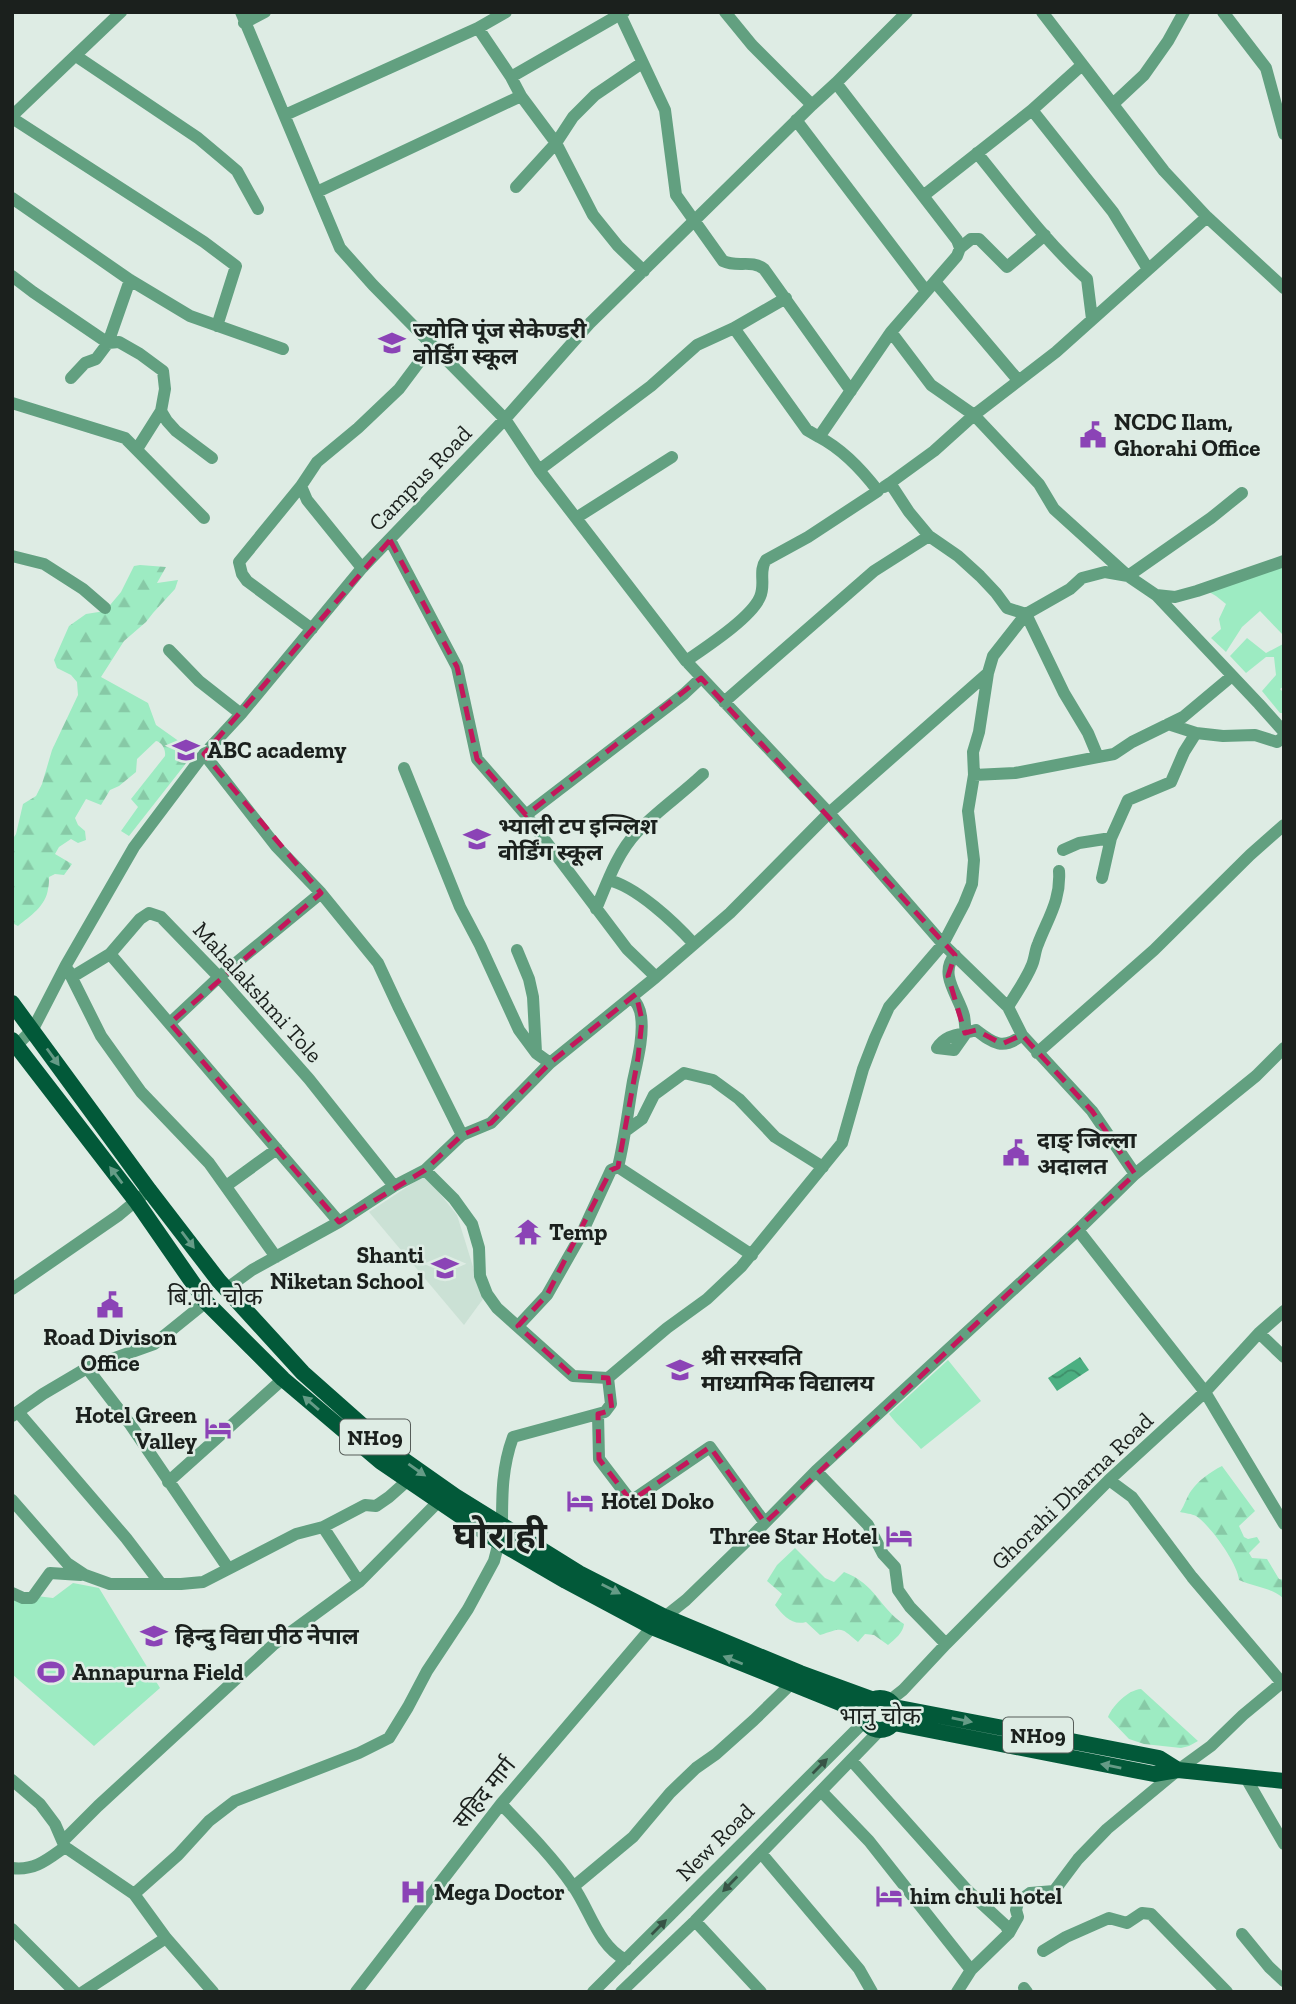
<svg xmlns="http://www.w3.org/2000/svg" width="1296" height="2004" font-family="'Zilla Slab','Noto Sans Devanagari',serif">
  <defs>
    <pattern id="forest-firs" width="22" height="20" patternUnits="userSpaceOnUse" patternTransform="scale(1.75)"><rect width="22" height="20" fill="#9debc2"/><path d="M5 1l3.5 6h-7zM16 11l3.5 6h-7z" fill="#87c9a6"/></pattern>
    <pattern id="water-waves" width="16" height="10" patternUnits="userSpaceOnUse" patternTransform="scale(1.75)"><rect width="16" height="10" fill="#4baf81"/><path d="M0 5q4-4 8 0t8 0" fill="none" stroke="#3e8e69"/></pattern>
  </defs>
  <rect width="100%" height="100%" fill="#deece4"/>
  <path fill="#cbe1d5" d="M425 1175 457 1215 483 1299 464 1325 369 1212Z"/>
  <path fill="#9debc2" d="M1284 559V686L1280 689 1284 693V713H1280L1262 691 1276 675 1274 657H1266L1246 673 1230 656 1247 638 1266 653 1283 644V635L1260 611 1242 627 1226 652 1211 638 1221 629 1219 619 1226 604 1216 596 1204 589Z
    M948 1360 981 1401 921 1449C910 1436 899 1427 889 1414Z
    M73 1583 99 1588 160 1688 94 1746 12 1674V1593L53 1598Z"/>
  <path fill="url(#forest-firs)" d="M140 565 166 567 157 583 178 580 175 589 153 613 146 622 124 641 101 677 148 703 156 725 180 742 187 762 129 836 121 831 138 807 131 799 165 756C166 750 162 742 156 741L137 759 136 772 119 786 110 790 101 805 86 799 75 818 78 825 85 831 86 840 78 843 71 839 59 847 55 854 72 864 64 875 55 874 49 877C49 881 49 885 48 889 46 906 30 916 18 926L12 923V840L16 834 23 804 36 796 42 784 52 750 78 695 77 682 71 675 57 668 54 660 69 626 86 614 105 611 121 592 134 566Z
    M1222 1466 1255 1511 1239 1526 1244 1537 1248 1539 1257 1537 1260 1542 1249 1553 1252 1558 1267 1559 1279 1579 1284 1580 1283 1598C1270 1587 1254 1587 1239 1580 1238 1564 1210 1525 1196 1516 1192 1514 1185 1513 1180 1512 1185 1505 1187 1496 1191 1491 1199 1480 1210 1472 1222 1466Z
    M795 1548 825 1578 834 1582 844 1572C876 1584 879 1608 904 1624 903 1633 895 1639 888 1645L874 1635 865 1634 858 1642C840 1627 844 1627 820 1635L806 1622C792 1626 783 1615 775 1605L782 1594 767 1581 777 1565Z
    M1141 1689 1198 1741 1189 1746 1181 1748 1144 1744 1129 1739 1108 1717C1113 1705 1128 1690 1141 1689Z"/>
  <path fill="url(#water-waves)" d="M1080 1357 1089 1370 1057 1391 1048 1378Z"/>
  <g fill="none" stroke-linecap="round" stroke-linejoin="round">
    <path stroke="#62a080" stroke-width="12" d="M241 12 340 248 373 285 505 419 539 470 686 661 829 813 943 944 1008 1007 1022 1035 1092 1111 1135 1174
      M619 12 665 110 676 195 723 261C738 268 751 259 764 269L851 391
      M725 12 752 45 812 105
      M1042 12 1164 171 1207 217 1284 288
      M1223 12 1266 68 1284 134
      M244 23 265 12
      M478 28 506 12
      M76 56 198 138 223 159 237 171 258 209
      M836 83 957 240 960 248 957 256 891 332 931 385 974 415 1039 484 1054 509 1128 576 1211 518 1242 493
      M521 96 556 143 593 215 618 246 644 271
      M1113 104 1144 75 1168 41 1184 12
      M1032 110 1113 212 1148 269
      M285 115 478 28 511 77
      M12 116 121 12
      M12 118 204 242 236 266 217 326
      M796 120 926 291
      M977 153C1012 196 1046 242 1087 279L1092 319
      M516 187 556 143 573 117 595 95 642 63
      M317 192 521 96 511 77 624 12
      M923 196 1032 110 1082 65
      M12 198 130 280 190 316 283 349
      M960 248 971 239H979L1007 267 1045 235
      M12 276 33 292 108 343 119 342 140 354 163 371 165 389 161 411 167 421 176 431 212 458
      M935 282 1018 380
      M734 328 807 430 819 437
      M71 378 85 363 96 359 108 343 130 280
      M12 403 125 438 204 518
      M137 449 161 411
      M539 470 651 386 697 345 734 328 786 298
      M890 483 934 451 974 415 1056 352 1207 217
      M301 486 239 562 242 574 247 581 312 629
      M884 487 890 483 909 512 929 536 958 556 980 576 996 593 1007 608 1026 614 1064 693 1088 733 1098 757
      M576 518 672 457
      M390 540 457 667 477 759 526 815
      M12 556 44 564 83 589 105 608
      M362 568 307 500 301 486 317 462 358 428 399 389 432 345
      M1156 595 1175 597 1197 591 1284 561
      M169 650 199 681 241 714
      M686 661C706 647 751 618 760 597 766 584 758 571 766 560L808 537 878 491C862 470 842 449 819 437L891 332
      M724 702 874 571 929 536
      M1168 724 1196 733 1223 736 1255 735 1277 742 1284 737
      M204 754 276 846 321 893 378 963 398 1006 462 1135
      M404 768 460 907 480 945 519 1030 536 1053 550 1063
      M974 775 1015 773 1114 754 1132 742 1183 717 1232 676
      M1063 850 1079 843 1111 838
      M1102 878 1111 838 1128 800 1171 782 1184 752 1196 733
      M608 880C636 886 675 923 694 944
      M596 909C607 883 617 853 637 832 657 811 682 794 703 774
      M517 950 529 979 533 997 536 1052
      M110 954 339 1222
      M955 955C938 974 959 996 964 1016 965 1021 965 1028 966 1033L954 1050 937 1048C947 1033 961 1035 976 1030 993 1043 1003 1051 1022 1035
      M68 970 101 1036 141 1092 209 1163 276 1257
      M72 977 110 954 140 919 149 913 161 917 219 977 309 1079 394 1186
      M656 977 627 949 526 815 684 694 701 678
      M1008 1007C1016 993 1026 980 1032 965 1035 958 1035 950 1038 944 1048 918 1061 900 1059 871
      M170 1023 219 977 321 893
      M12 1050 33 1029 66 965 134 847 204 754 241 714 362 568 505 419 589 324 812 105 836 83 907 12
      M1037 1053 1154 950 1250 855 1284 825
      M627 1130 642 1119 654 1095 684 1073 713 1080 739 1099 775 1137 823 1167
      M618 1167C625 1138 628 1110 633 1081 637 1062 644 1036 641 1016 640 1008 637 1004 632 997
      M425 1170 454 1199 472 1224 479 1248 480 1276 487 1294 497 1308 573 1376 608 1378
      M226 1186 277 1149
      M1078 1230 1205 1392 1284 1524
      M12 1289 119 1215 143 1195
      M226 1289 252 1270 339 1222 394 1186 425 1170 462 1135 491 1123 550 1063 656 977 730 913 829 813 988 673
      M518 1326 547 1295 581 1235 611 1170 618 1167 752 1255
      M1259 1333 1284 1357
      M87 1368 130 1424 228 1568
      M18 1412 126 1538 161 1584
      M598 1414 599 1459 631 1501 710 1447 765 1523
      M12 1416 43 1394 87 1368 154 1344 206 1302
      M816 1471 868 1525 883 1554 895 1567 898 1590 910 1607 946 1644
      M1109 1480 1132 1497 1192 1577 1282 1683
      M168 1482 283 1379
      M12 1500 67 1563 85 1575 110 1584H181L203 1582 296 1534 323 1527 365 1505 376 1506 389 1497 407 1481
      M502 1526C502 1494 502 1467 513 1437L605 1412 611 1404 608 1378 667 1328 707 1299 741 1267 842 1143 863 1069 875 1038 889 1007 943 944 964 904 972 884 974 860 968 811 974 775 973 752 979 732 988 673 993 656 1026 614 1070 589 1082 578 1105 572 1128 576 1156 595 1259 704 1284 732
      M323 1527 359 1582
      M12 1593 23 1598H32L50 1573 81 1575
      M889 1701 903 1690 946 1644 1109 1480 1205 1392 1259 1333 1284 1311
      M851 1760 967 1890 1006 1926 1009 1933
      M1246 1778 1284 1844
      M12 1780 40 1804 55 1824 65 1847 134 1894 166 1938 213 1992
      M821 1791 869 1841 971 1970
      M501 1804C526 1830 552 1856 573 1886 590 1910 598 1946 626 1960
      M63 1841 98 1806 273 1645 359 1582 438 1502
      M761 1853 859 1969 872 1992
      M12 1868C35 1871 48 1859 65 1847
      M573 1887 633 1837 670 1793 696 1768 716 1754 754 1720 792 1683
      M134 1894 178 1855 209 1821 235 1801 359 1753 389 1738 408 1707 427 1671 468 1609 494 1561 499 1542
      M695 1921 761 1992
      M12 1929 75 1992
      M1242 1934 1269 1967 1284 1981
      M1043 1951 1066 1937 1109 1918 1127 1923 1142 1913 1151 1914 1227 1992
      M1024 1988 1027 1992
      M83 1992 166 1938
      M356 1992 501 1804 652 1627 686 1600 754 1534 816 1471 1078 1230 1135 1174 1256 1076 1284 1048
      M593 1992 866 1720
      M621 1992 695 1921 880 1730
      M957 1992 971 1970 1009 1933 1018 1917 1016 1910 1018 1902 1030 1893 1054 1891 1078 1859 1107 1829 1178 1770 1211 1746 1243 1715 1284 1681"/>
    <path stroke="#025939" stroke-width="16" d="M12 1003 149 1190 219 1281 303 1373 391 1451 455 1496 579 1573 665 1617 800 1673 874 1700
      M12 1040 136 1201 206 1302 283 1379 381 1462 499 1542 566 1581 652 1627 865 1713
      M864 1714a16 16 0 1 1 32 0a16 16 0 1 1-32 0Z
      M894 1707 1159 1758 1178 1770
      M894 1723 1154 1774 1178 1770 1284 1781"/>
  </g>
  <defs><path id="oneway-solid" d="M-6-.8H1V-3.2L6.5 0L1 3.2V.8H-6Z" transform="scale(1.75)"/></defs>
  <g fill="#659b86">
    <use href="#oneway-solid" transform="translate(53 1057) rotate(54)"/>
    <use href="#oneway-solid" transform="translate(116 1175) rotate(-127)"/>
    <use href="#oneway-solid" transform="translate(188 1240) rotate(53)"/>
    <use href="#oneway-solid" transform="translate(311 1403) rotate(-139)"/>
    <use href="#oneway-solid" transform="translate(417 1470) rotate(35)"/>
    <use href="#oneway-solid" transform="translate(611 1589) rotate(27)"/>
    <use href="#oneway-solid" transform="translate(733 1660) rotate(-158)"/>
    <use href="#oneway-solid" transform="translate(962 1720) rotate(11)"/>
    <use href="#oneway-solid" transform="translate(1111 1766) rotate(-169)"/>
  </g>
  <g fill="#375345">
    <use href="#oneway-solid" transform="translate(820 1766) rotate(-45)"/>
    <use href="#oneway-solid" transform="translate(730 1884) rotate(134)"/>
    <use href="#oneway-solid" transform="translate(659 1927) rotate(-45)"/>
  </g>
  <path fill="none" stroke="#c2185b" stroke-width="5" stroke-dasharray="14 9" stroke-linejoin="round" d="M390 540 457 667 477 759 526 815 701 678 955 955 948 976 965 1033 976 1030 1002 1044 1022 1035 1092 1111 1135 1174 765 1523 710 1447 631 1501 599 1459 598 1414 612 1410 608 1378 573 1376 518 1326 547 1295 611 1170 618 1167 638 1058 642 1020 636 994 550 1063 491 1123 462 1135 425 1170 339 1222 170 1023 321 893 204 754Z"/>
  <defs>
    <g id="school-bare" transform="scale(2.1)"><path d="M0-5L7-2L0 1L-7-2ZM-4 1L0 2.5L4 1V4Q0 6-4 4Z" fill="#8b43b6" stroke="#deece4" stroke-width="2.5" paint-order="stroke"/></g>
    <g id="civic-bare" transform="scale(2.1)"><path d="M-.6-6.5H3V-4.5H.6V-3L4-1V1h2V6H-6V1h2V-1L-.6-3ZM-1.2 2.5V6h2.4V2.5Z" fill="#8b43b6" stroke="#deece4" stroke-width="2.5" paint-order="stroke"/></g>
    <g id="temple-bare" transform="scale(2.1)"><path d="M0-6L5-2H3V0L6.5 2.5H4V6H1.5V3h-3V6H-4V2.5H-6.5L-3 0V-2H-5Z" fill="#8b43b6" stroke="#deece4" stroke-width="2.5" paint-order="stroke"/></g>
    <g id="hotel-bare" transform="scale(2.1)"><path d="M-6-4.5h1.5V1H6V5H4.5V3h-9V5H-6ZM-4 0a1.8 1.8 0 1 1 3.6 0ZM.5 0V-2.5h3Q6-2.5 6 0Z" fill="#8b43b6" stroke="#deece4" stroke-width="2.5" paint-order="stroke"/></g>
    <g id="stadium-bare" transform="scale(2.1)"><path d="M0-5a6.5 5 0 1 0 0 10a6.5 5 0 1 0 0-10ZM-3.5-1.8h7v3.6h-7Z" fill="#8b43b6" stroke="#deece4" stroke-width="2.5" paint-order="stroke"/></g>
    <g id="hospital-bare" transform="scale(2.1)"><path d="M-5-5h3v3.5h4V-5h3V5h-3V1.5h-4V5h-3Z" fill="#8b43b6" stroke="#deece4" stroke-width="2.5" paint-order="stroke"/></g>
  </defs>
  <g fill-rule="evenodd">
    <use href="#school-bare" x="392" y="343"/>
    <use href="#civic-bare" x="1093" y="435"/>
    <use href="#school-bare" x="186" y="750"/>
    <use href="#school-bare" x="477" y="839"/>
    <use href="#civic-bare" x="1016" y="1153"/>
    <use href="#temple-bare" x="528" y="1232"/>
    <use href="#school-bare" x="445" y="1268"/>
    <use href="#civic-bare" x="110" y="1305"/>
    <use href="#school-bare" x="680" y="1370"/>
    <use href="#hotel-bare" x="218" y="1428"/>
    <use href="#hotel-bare" x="580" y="1501"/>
    <use href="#hotel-bare" x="899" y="1536"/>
    <use href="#school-bare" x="154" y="1636"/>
    <use href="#stadium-bare" x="51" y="1672"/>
    <use href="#hospital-bare" x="413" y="1892"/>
    <use href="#hotel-bare" x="889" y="1896"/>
  </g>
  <g text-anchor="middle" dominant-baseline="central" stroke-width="5" stroke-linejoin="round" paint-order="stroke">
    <g fill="#deece4" stroke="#565d59" stroke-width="2">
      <rect x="340" y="1419.5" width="70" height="35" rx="5"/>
      <rect x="1003" y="1717.5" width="70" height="35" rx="5"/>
    </g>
    <g font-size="21" font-weight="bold" fill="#1b201d">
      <text x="375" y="1437">NH09</text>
      <text x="1038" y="1735">NH09</text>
    </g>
    <g font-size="23" font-weight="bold" fill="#1b201d" stroke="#deece4" text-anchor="start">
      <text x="413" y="330">ज्योति पूंज सेकेण्डरी<tspan x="413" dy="26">वोर्डिंग स्कूल</tspan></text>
      <text x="1114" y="422">NCDC Ilam,<tspan x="1114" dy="26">Ghorahi Office</tspan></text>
      <text x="207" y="750">ABC academy</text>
      <text x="498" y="826">भ्याली टप इन्ग्लिश<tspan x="498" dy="26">वोर्डिंग स्कूल</tspan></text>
      <text x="1037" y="1140">दाङ् जिल्ला<tspan x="1037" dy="26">अदालत</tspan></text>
      <text x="549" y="1232">Temp</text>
      <text x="424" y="1255" text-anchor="end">Shanti<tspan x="424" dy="26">Niketan School</tspan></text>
      <text x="110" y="1337" text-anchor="middle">Road Divison<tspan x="110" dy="26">Office</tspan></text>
      <text x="701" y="1357">श्री सरस्वति<tspan x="701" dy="26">माध्यामिक विद्यालय</tspan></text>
      <text x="197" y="1415" text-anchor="end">Hotel Green<tspan x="197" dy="26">Valley</tspan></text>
      <text x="601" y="1501">Hotel Doko</text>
      <text x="878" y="1536" text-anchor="end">Three Star Hotel</text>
      <text x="175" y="1636">हिन्दु विद्या पीठ नेपाल</text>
      <text x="72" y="1672">Annapurna Field</text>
      <text x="434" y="1892">Mega Doctor</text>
      <text x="910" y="1896">him chuli hotel</text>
    </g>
    <g font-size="23" fill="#1b201d" stroke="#deece4">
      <text transform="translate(420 478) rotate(-46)">Campus Road</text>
      <text transform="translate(258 992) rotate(48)">Mahalakshmi Tole</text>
      <text transform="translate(1072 1491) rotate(-44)">Ghorahi Dharna Road</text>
      <text transform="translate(484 1793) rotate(-51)">सहिद मार्ग</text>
      <text transform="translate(715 1842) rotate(-45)">New Road</text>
    </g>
    <g font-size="24" fill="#1b201d" stroke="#deece4">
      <text x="215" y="1296">बि.पी. चोक</text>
      <text x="880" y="1715">भानु चोक</text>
    </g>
    <g font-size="37" font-weight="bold" fill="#1b201d" stroke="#deece4">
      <text x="500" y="1535">घोराही</text>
    </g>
  </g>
  <rect width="1296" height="2004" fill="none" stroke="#1b201d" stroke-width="28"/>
</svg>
